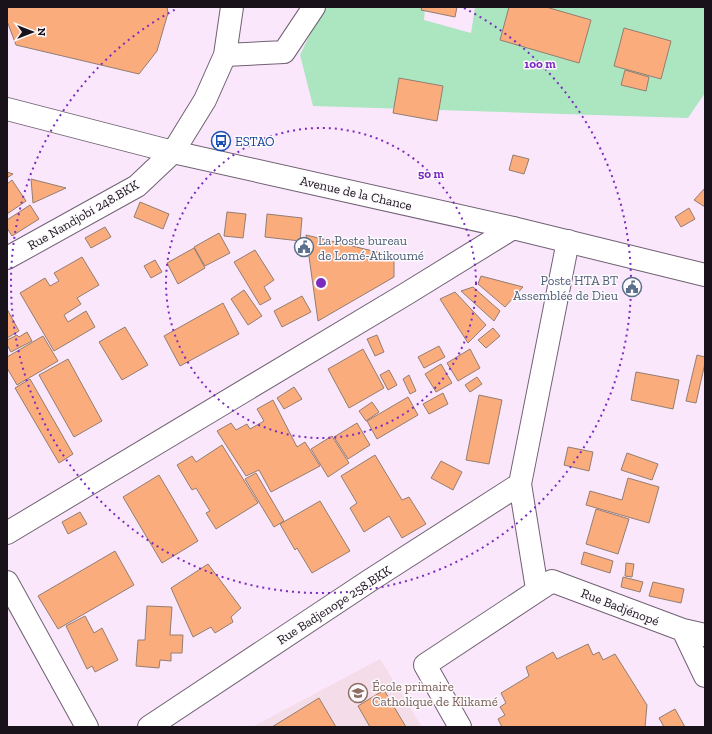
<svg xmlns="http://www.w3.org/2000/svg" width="712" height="734" font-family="'Zilla Slab',serif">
  <rect width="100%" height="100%" fill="#fae7fc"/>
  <path fill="#f4dce8" d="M380 659 422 727H252Z"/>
  <path fill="#abe6c1" d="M323 7H425L424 20 471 33 475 7H705V93L688 118 313 106 300 55Z"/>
  <path fill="#fbac7c" stroke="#947d70" d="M7 7H167L168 13 157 51 139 74 16 45 7 21Z
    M422 7H457L455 17 421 10Z
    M509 7H546L591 20 579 63 500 40Z
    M624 28 671 41 661 79 614 66Z
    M625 70 649 77 646 91 621 85Z
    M399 78 443 86 437 121 393 113Z
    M513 155 529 159 524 174 509 170Z
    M7 172 13 174 7 178Z
    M31 179 66 188 33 203Z
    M12 180 26 201 7 214V184Z
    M705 188V207L694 200Z
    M140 202 169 214 163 229 134 217Z
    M30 205 39 219 12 236 7 228V220Z
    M689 208 695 219 681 227 675 217Z
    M227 212 246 214 243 238 224 236Z
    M267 214 302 218 300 241 265 237Z
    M105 227 111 237 91 248 85 238Z
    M219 233 230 253 205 266 194 247Z
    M306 235 394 256V277L318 321Z
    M194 248 205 268 178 284 167 263Z
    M255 250 274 280 264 287 271 299 260 305 234 262Z
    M82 257 99 285 77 298 81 304 64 315 68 322 86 311 95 327 54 351 20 293 45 278 50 286 59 281 54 273Z
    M155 260 162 272 151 278 144 266Z
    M481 276 523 287 505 307 478 284Z
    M473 287 500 311 494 321 461 291Z
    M244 290 262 316 248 325 231 299Z
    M455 292 486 325 468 343 440 299Z
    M302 296 311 312 282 327 274 311Z
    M223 303 239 334 180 366 164 336Z
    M7 309 19 331 7 338Z
    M125 327 148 365 122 380 99 342Z
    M493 328 500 336 486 348 478 340Z
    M27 332 32 341 11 352 7 345V340L17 335 19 337Z
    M377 335 384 352 375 356 367 339Z
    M43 336 58 361 17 385 7 368V357Z
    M439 346 445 357 424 368 418 357Z
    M363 349 384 388 349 408 328 369Z
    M470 349 480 368 458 381 447 363Z
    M697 355 705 357V363L696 403 686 401Z
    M68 359 102 421 74 437 39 375Z
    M441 364 452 383 436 392 425 374Z
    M389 370 397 385 388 390 380 375Z
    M636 372 679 380 673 409 631 400Z
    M409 375 416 391 410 394 403 379Z
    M477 377 482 384 470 392 465 385Z
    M30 379 73 454 59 463 15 388Z
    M294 387 302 399 284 409 277 398Z
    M443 393 448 404 429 414 423 404Z
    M479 395 502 400 489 464 466 460Z
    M408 397 418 415 377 439 367 421Z
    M273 400 297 447 305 442 320 466 271 492 259 470 246 476 217 431 231 423 236 430 247 424 250 429 264 421 257 409Z
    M372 402 379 412 366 421 359 411Z
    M357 423 370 445 348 459 334 437Z
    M332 436 349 463 328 477 311 449Z
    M222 445 258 503 216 529 206 513 210 511 196 488 192 490 177 465 192 456 196 462Z
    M568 447 593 452 589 471 564 465Z
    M627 453 658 464 652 480 621 470Z
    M375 455 402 500 409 497 426 524 402 538 389 516 364 532 350 508 357 503 341 476Z
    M441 461 462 472 453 490 431 478Z
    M256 473 284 521 274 527 245 479Z
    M159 475 198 541 162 563 123 497Z
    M628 478 659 487 649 523 586 505 590 491 622 500Z
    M320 501 350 551 312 573 297 548 295 550 280 524Z
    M596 509 629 519 618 554 586 544Z
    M80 512 87 524 68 534 62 522Z
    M115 551 134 585 58 629 38 596Z
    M584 552 613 561 610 573 581 564Z
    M626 563 634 564 632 577 625 576Z
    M208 564 241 608 231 617 233 622 215 633 211 627 193 637 171 588Z
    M623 577 643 582 640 592 621 587Z
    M653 582 684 589 681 603 649 596Z
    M147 606 172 607 170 635H183L182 653H171V661L160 660 159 668 136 666 138 640H145Z
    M85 616 94 633 102 628 118 660 95 672 92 666 87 669 66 626Z
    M588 644 593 655 599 652 603 660 615 654 647 705 645 727H502L498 719 505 715 500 707 506 703 501 693 529 676 526 667 553 652 557 659Z
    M384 690 406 727H370L358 706Z
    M319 698 336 727H272Z
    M675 709 685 727H664L659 718Z"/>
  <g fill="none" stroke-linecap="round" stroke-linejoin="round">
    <g stroke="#716173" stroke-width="24">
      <path id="minor" d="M225 55 284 52 314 7
        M7 258 137 186 173 152 205 100 225 55 232 7
        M7 533 406 294 513 228
        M7 582 87 727
        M537 589 520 484 568 241
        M683 630 705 676
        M149 727 369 581 520 484
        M460 727 425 665 552 581 683 630 705 635"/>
    </g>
    <g stroke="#716173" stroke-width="24">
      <path id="major" d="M7 109 173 152 513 228 705 275"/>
    </g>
    <use href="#minor" stroke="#fff" stroke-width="22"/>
    <use href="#major" stroke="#fff" stroke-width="22"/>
  </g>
  <g fill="none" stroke="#7b2cbf" stroke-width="2" stroke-dasharray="2 4">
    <circle cx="321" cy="283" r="155"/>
    <path d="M464 8A310 310 0 1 1 178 8"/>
  </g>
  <defs>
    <g id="bus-ring" transform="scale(1)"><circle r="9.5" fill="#fdfafe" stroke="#1a4fb4" stroke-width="1.5"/><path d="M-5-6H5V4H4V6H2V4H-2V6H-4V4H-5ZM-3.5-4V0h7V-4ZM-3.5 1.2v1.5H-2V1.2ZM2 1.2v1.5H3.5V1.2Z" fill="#1a4fb4"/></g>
    <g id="civic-ring" transform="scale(1)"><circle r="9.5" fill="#fdfafe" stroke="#5c6f8a" stroke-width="1.5"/><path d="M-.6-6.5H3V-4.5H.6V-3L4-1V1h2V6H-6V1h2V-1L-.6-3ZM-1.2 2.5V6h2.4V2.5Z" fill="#5c6f8a"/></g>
    <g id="school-ring" transform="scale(1)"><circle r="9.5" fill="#fdfafe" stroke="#8d6e63" stroke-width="1.5"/><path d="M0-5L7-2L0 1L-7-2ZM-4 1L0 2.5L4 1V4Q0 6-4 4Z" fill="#8d6e63"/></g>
  </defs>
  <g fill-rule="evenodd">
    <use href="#bus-ring" x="221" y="141"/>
    <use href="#civic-ring" x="304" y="247"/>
    <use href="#civic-ring" x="632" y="287"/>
    <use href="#school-ring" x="358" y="693"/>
  </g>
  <g text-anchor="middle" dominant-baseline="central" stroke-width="3" stroke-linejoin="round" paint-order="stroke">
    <g font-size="13" fill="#164399" stroke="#fdfafe" text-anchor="start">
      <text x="235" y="141">ESTAO</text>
    </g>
    <g font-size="13" fill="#19121a" stroke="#fdfafe">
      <text transform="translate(356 193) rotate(13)">Avenue de la Chance</text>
      <text transform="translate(83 215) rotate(-30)">Rue Nandjobi 248.BKK</text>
      <text transform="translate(334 605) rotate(-33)">Rue Badjenope 258.BKK</text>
      <text transform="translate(620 607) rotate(21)">Rue Badjénopé</text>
    </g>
    <g font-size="13" fill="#4e5e75" stroke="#fdfafe" text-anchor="start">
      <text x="318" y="240">La Poste bureau<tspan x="318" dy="15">de Lomé-Atikoumé</tspan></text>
      <text x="618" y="280" text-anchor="end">Poste HTA BT<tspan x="618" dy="15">Assemblée de Dieu</tspan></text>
    </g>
    <g font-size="13" fill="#785e54" stroke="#fdfafe" text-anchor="start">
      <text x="372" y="686">École primaire<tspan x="372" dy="15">Catholique de Klikamé</tspan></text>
    </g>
  </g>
  <circle cx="321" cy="283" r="6" fill="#7b2cbf" stroke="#fdfafe" stroke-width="2"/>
  <g font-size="12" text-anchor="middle" font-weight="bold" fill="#7b2cbf" stroke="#fdfafe" stroke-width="3" stroke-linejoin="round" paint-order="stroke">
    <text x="540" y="68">100 m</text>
    <text x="431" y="178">50 m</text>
  </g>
  <rect width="712" height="734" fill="none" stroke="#19121a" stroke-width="16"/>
  <g transform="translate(32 32) rotate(90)" stroke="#fdfafe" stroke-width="3" paint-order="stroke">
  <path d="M0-3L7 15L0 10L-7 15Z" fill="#19121a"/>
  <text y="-6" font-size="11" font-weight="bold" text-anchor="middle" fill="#19121a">N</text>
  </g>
</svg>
